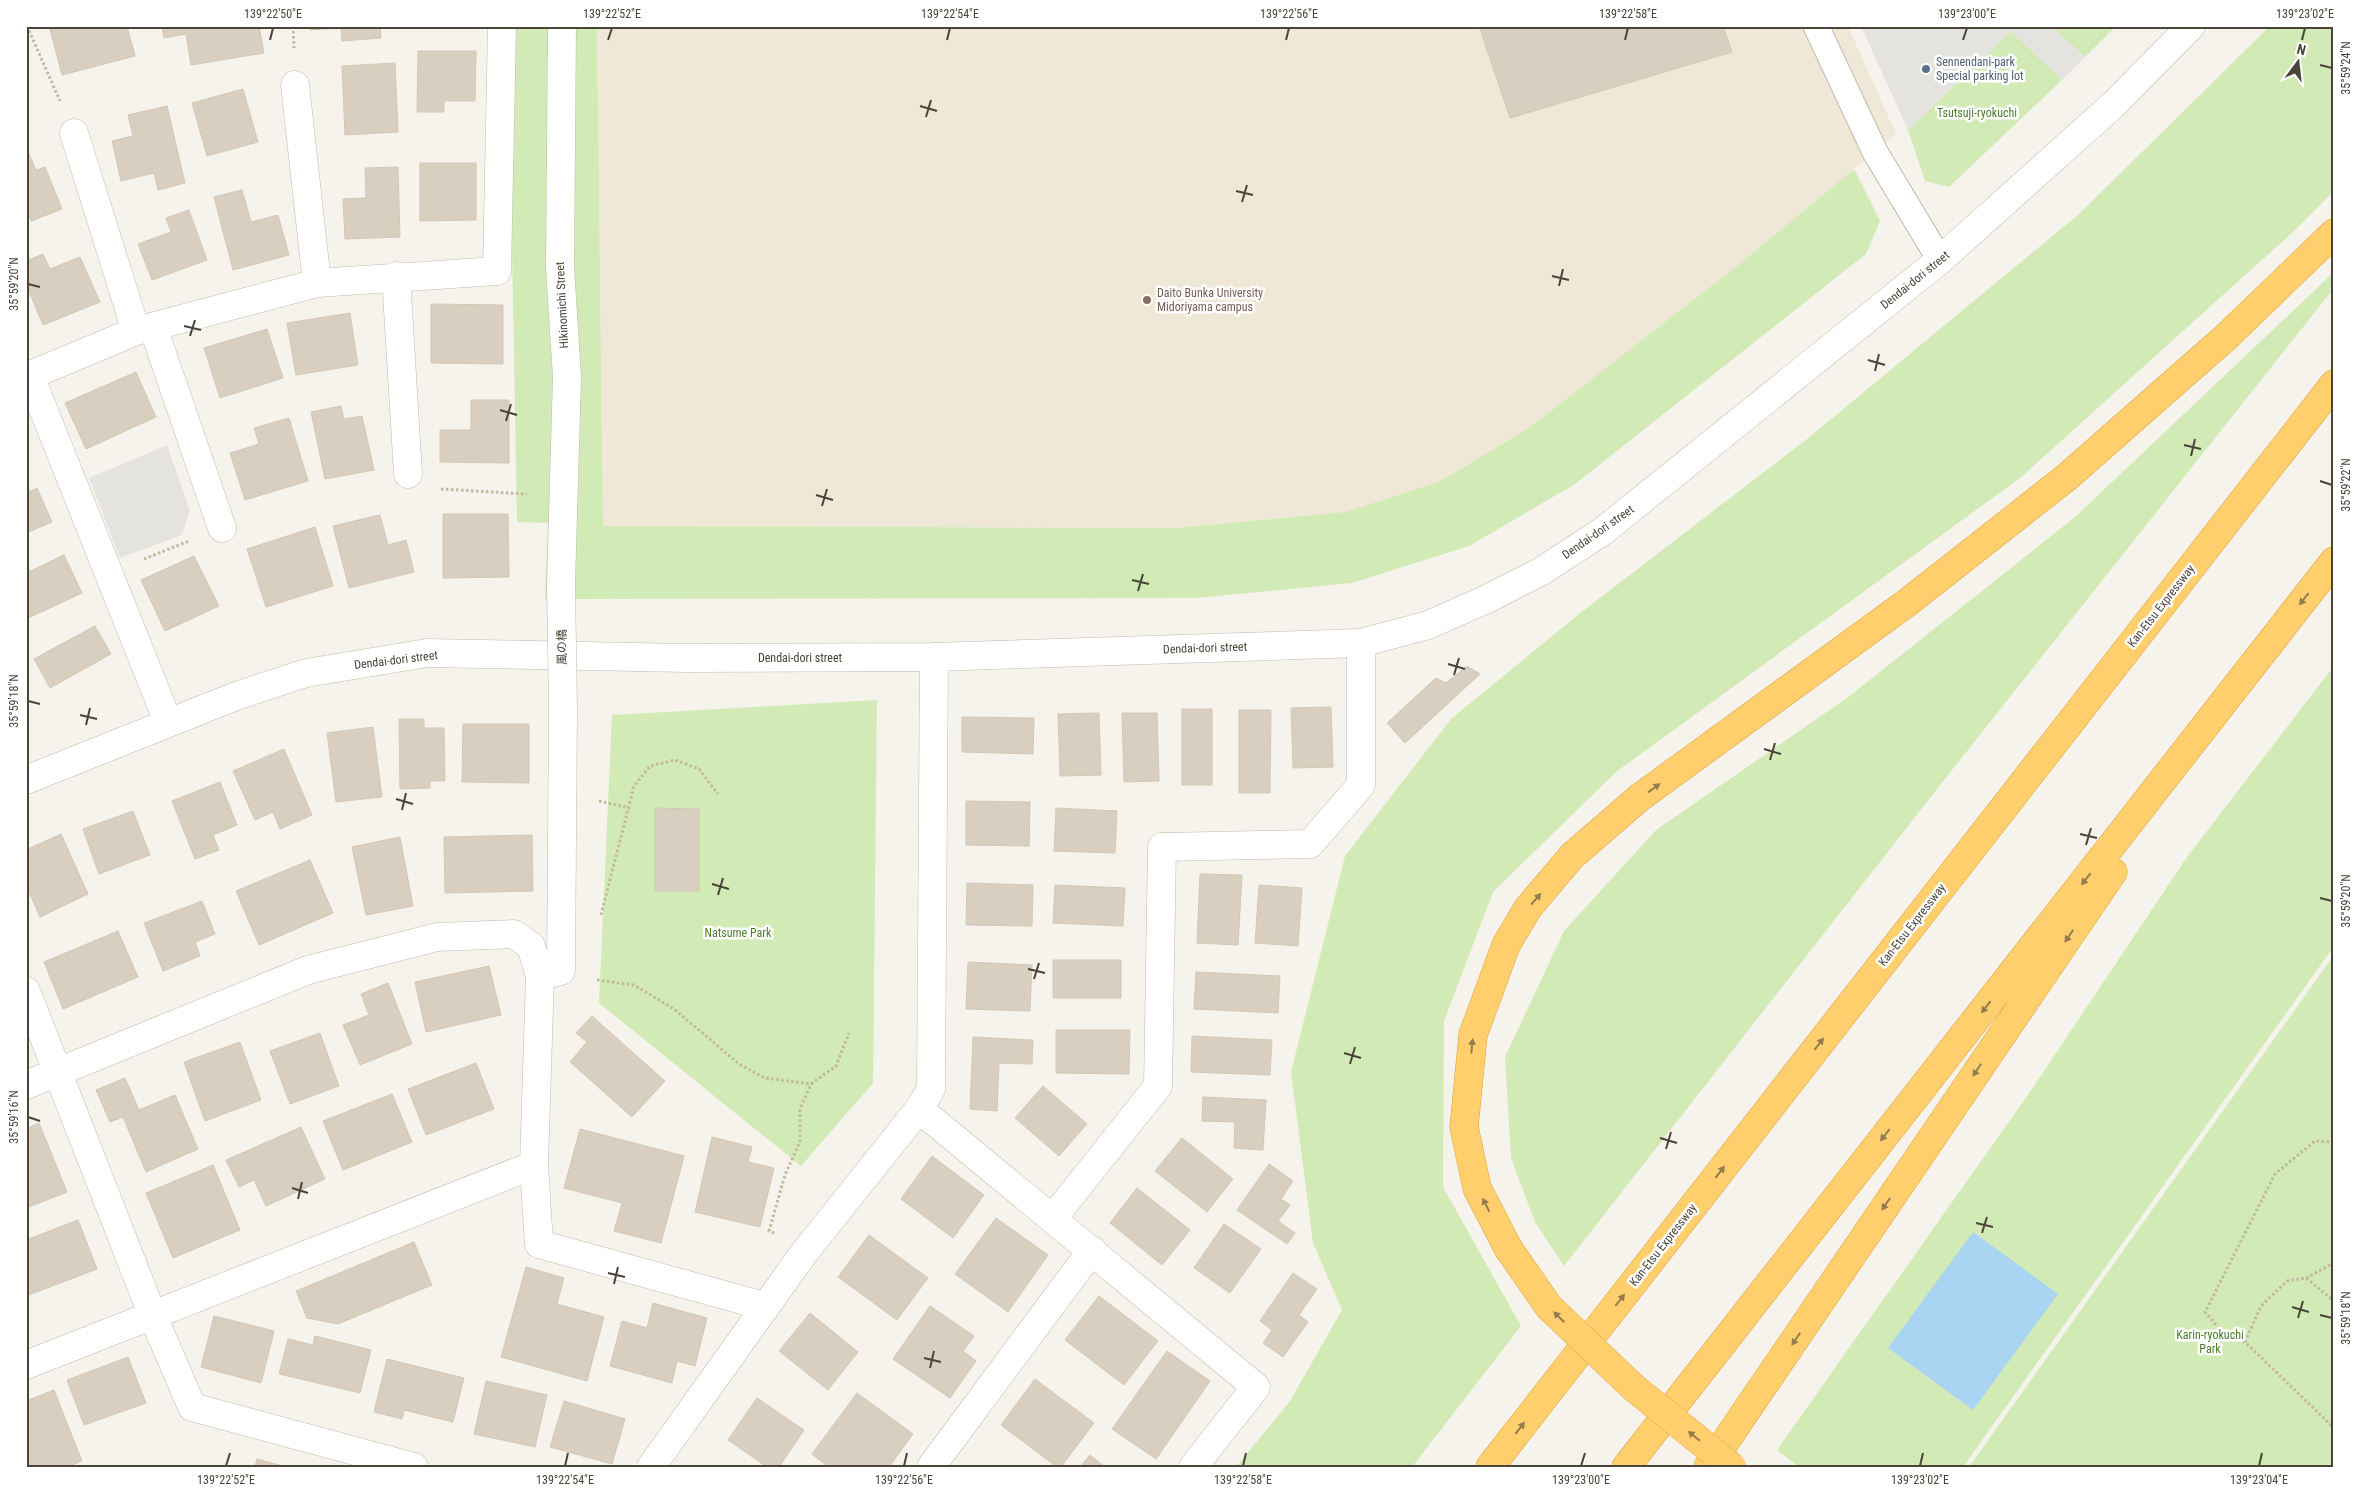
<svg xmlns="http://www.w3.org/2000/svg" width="2360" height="1493" font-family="'Roboto Condensed','Noto Sans JP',sans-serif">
  <rect width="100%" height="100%" fill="#f6f3ec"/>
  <path fill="#efe8d6" d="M597 26H1848L1896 134 1742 262 1529 428 1439 482 1345 512 1178 528 603 526Z"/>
  <path fill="#d2eab5" d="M513 26H597L603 526 1178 528 1345 512 1439 482 1529 428 1742 262 1854 169 1880 221 1866 254 1575 484 1469 546 1352 583 1196 598 545 599 548 523 517 522 512 246Z
    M2051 26H2116L2085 57Z
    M2270 26H2334V191L2294 231 2020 478 1616 772 1493 892 1444 1021 1443 1187 1521 1326 1412 1467H1236L1290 1401 1342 1310 1313 1243 1291 1072 1345 856 1451 719 1579 614 1807 439 2079 214Z
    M2011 31 2062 80 1949 187 1925 181 1908 130Z
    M2334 272V288L1937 789 1564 1266 1535 1222 1511 1158 1505 1057 1564 931 1656 830 1847 698 2074 518Z
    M2334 666V946L1963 1467H1799L1777 1450 2032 1089 2187 857Z
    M877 700 873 1083 801 1166 599 1003 612 715Z
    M2334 955V1467H1969Z"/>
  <path fill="#e5e3e0" d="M1861 26H2051L2085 57 2062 80 2011 31 1908 130Z
    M167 445 190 511 182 535 120 558 89 478Z"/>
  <path fill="#a9d4f2" d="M1973 1232 2058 1294 1973 1410 1888 1348Z"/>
  <path fill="#d8cfc1" stroke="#d3c7b4" d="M62 26H127L135 56 62 75 50 29Z
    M162 26H259L264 53 191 65 186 34 164 38Z
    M309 26H380L381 38 342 41 341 28 310 30Z
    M1479 26H1723L1732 52 1510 118Z
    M418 51H476L475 101H444V112H417Z
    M395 63 398 132 345 135 342 66Z
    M243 89 258 142 207 156 192 103Z
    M167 106 185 183 158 190 154 173 121 181 112 141 133 136 128 115Z
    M26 147 36 170 45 167 62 209 31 221 26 209Z
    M420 163H476V220L420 221Z
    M398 167 400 237 345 239 343 199 366 198 365 168Z
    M242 190 251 222 278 215 289 255 233 270 214 197Z
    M189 210 207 260 152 280 138 244 171 232 166 218Z
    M43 254 50 269 80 257 100 302 43 325 26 284V261Z
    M431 304 503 305V364L431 363Z
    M350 313 358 365 296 375 287 323Z
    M267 329 283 378 220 398 204 348Z
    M136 372 156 417 86 449 65 403Z
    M471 400H509V463L440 462V430H471Z
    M341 406 344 419 362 416 374 470 325 479 311 412Z
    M289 418 308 481 245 500 230 453 259 444 254 428Z
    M37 488 52 522 26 533V493Z
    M443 514H508L509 577 443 578Z
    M380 515 388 545 406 540 414 572 349 588 333 526Z
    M315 527 333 586 266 607 247 549Z
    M64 555 82 593 26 619V573Z
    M194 556 219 606 165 631 141 580Z
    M95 626 111 654 50 688 34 659Z
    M1467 666 1480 674 1405 743 1387 723 1436 678 1446 683Z
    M1331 707 1333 767 1293 768 1291 708Z
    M1182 709H1212V785H1182Z
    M1239 710H1271L1270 793H1239Z
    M1099 713 1101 775 1060 776 1058 714Z
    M1122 713H1157L1159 781 1124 782Z
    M962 717 1034 718 1033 754 962 752Z
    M399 719H424V728H444L445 781H430V788L400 789Z
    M463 724H529V783L462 782Z
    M373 727 382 797 336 802 327 733Z
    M284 749 312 815 280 829 273 812 255 820 233 771Z
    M220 782 237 825 213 835 219 850 195 859 172 801Z
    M966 801 1030 802 1029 846 966 845Z
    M655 808 699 809V891H655Z
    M1056 808 1117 811 1115 853 1054 851Z
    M133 811 150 855 99 874 83 829Z
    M61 834 88 894 40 917 26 885V850Z
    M532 835 533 891 445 893 444 837Z
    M400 837 413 906 366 915 352 847Z
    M310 860 333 913 259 945 236 891Z
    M1200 874 1242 875 1238 945 1197 943Z
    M967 883 1033 885 1032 926 966 925Z
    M1055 885 1125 888 1123 926 1053 923Z
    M1259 885 1302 888 1298 946 1255 943Z
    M202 901 215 934 195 942 200 956 163 971 144 923Z
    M118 931 138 977 63 1009 44 962Z
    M1053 960H1121V998H1053Z
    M968 962 1032 965 1030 1011 966 1009Z
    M489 966 501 1015 426 1032 415 982Z
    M1196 972 1280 976 1278 1013 1194 1009Z
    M388 983 412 1044 360 1065 343 1025 369 1015 361 994Z
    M592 1016 665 1081 632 1117 570 1062 587 1042 576 1033Z
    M1056 1030H1130L1129 1074 1056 1073Z
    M320 1033 339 1086 290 1104 270 1051Z
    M1192 1036 1272 1040 1270 1075 1191 1072Z
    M973 1037 1033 1040 1032 1064 999 1063 997 1111 970 1109Z
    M240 1042 261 1100 205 1121 184 1062Z
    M476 1063 494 1109 426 1135 408 1089Z
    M125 1078 139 1110 175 1095 198 1149 146 1172 123 1117 110 1122 96 1090Z
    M1043 1086 1087 1124 1059 1156 1015 1118Z
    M392 1094 412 1142 343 1170 323 1121Z
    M1203 1097 1266 1100 1263 1150 1234 1148 1235 1122 1202 1121Z
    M39 1123 67 1192 26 1208V1129Z
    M301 1127 325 1179 266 1206 254 1180 239 1187 226 1160Z
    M580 1129 684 1156 661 1243 614 1231 622 1203 564 1188Z
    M712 1137 752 1147 748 1162 774 1168 760 1227 695 1212Z
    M1182 1138 1233 1179 1207 1212 1155 1171Z
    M932 1156 984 1195 953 1238 901 1199Z
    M1269 1164 1293 1181 1281 1199 1290 1205 1278 1221 1295 1233 1287 1244 1237 1210Z
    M213 1165 240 1230 173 1258 146 1193Z
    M1137 1188 1190 1230 1162 1265 1110 1223Z
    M996 1218 1048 1255 1008 1312 955 1274Z
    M78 1220 97 1269 26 1296V1240Z
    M1224 1224 1261 1249 1230 1293 1194 1268Z
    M869 1235 928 1278 897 1320 838 1277Z
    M414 1242 432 1285 338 1324 307 1318 296 1291Z
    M526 1267 564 1278 557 1304 604 1317 587 1381 501 1357Z
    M1293 1273 1317 1289 1299 1315 1308 1322 1283 1357 1263 1343 1272 1330 1260 1321Z
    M1099 1296 1158 1341 1124 1385 1065 1340Z
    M653 1303 707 1318 695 1366 677 1361 672 1383 610 1366 622 1321 647 1328Z
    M930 1306 974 1336 963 1351 976 1361 950 1398 893 1359Z
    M810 1313 858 1352 828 1390 779 1351Z
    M214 1316 274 1331 261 1383 201 1367Z
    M315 1336 371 1350 360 1393 279 1374 288 1339 313 1345Z
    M1167 1351 1210 1381 1156 1459 1112 1429Z
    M128 1357 146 1403 84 1425 67 1380Z
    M387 1359 464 1378 453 1422 404 1410 402 1419 374 1412Z
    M1035 1379 1094 1423 1061 1467H1057L1001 1425Z
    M486 1381 547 1395 535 1447 474 1434Z
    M54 1390 82 1461 67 1467H26V1401Z
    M857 1393 913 1434 889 1467H829L812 1454Z
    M757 1398 804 1430 779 1467H767L728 1440Z
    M564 1401 625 1419 612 1464 550 1447Z
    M1090 1455 1105 1467H1080Z
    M257 1459 286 1467H255Z"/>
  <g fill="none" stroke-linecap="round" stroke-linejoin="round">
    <g stroke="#c2bbae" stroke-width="27">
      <path id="service" d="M1816 26 1875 152 1940 260"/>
    </g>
    <g stroke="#c2bbae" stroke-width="29">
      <path id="pedestrian" d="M561 584 567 377 560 267 562 26
        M540 976 561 971 563 710"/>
    </g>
    <g stroke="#c2bbae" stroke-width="29">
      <path id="minor" d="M295 85 317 283
        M74 133 136 331
        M396 276 408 474
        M153 327 222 528
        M30 376 168 722
        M26 377 136 331 317 283 497 271 502 26
        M26 991 152 1314 192 1407 414 1467
        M26 1085 308 970 437 937 514 934 531 946 540 976 534 1165 539 1244 764 1306
        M919 1109 1256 1387 1193 1467
        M1053 1218 1158 1086 1162 847 1310 844 1361 785V643
        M26 1365 534 1165
        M651 1467 804 1253 919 1109 931 1089 934 657
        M931 1467 1092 1250"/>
    </g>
    <g stroke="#c2bbae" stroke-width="29">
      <path id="tertiary" d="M26 780 236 696 306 673 427 653 686 658 934 657 1361 643 1428 625 1487 599 1542 571 1603 531 1940 260 2113 105 2191 26"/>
    </g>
    <g stroke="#e0a43c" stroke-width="29">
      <path id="motorway" d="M1508 1248 1477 1188 1464 1127 1473 1035 1506 945 1528 908 1572 856 1639 798 1908 602 2067 477 2226 337 2334 233
        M1490 1467 2334 384
        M1626 1467 2334 561
        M1708 1467 2113 872"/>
    </g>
    <path stroke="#c4b79f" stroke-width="3" stroke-dasharray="2.5 2.5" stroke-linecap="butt" d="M27 26 60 101
      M293 26 294 48
      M441 489 527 494
      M144 559 189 541
      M599 801 630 808
      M601 915 634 786 650 766 675 760 699 769 718 794
      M597 980 634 985 674 1009 739 1064 765 1078 811 1084 836 1066 849 1033
      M2334 1142 2315 1141 2275 1174 2205 1312 2225 1335 2245 1342 2334 1428
      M774 1233 769 1231 785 1175 800 1142V1109L811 1084
      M2306 1278 2334 1263
      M2245 1342 2261 1306 2287 1281 2306 1278 2334 1301"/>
    <use href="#service" stroke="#fff" stroke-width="25"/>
    <use href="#pedestrian" stroke="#fff" stroke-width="28"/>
    <use href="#minor" stroke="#fff" stroke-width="28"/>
    <use href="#tertiary" stroke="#fff" stroke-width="28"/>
    <use href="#motorway" stroke="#ffcf6e" stroke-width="28"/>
    <g stroke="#c2bbae" stroke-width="29" stroke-linecap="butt">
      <path id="pedestrian-bridge" d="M561 584 563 710"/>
    </g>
    <g stroke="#e0a43c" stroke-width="29" stroke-linecap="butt">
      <path id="motorway-bridge" d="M1508 1248 1549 1307 1633 1387 1732 1467"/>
    </g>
    <use href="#pedestrian-bridge" stroke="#fff" stroke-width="28"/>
    <use href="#motorway-bridge" stroke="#ffcf6e" stroke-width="28"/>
  </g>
  <defs><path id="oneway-solid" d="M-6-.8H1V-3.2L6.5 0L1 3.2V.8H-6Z" transform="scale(1.25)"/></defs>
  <g fill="#937c4e">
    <use href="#oneway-solid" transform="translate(2304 599) rotate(128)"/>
    <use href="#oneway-solid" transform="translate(1654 788) rotate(-36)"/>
    <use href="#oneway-solid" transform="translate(2086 879) rotate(128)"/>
    <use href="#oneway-solid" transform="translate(1536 899) rotate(-49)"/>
    <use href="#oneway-solid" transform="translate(2069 936) rotate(124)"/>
    <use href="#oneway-solid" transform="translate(1986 1007) rotate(128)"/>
    <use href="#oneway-solid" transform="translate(1819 1044) rotate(-52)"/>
    <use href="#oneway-solid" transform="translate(1472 1046) rotate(-85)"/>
    <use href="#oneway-solid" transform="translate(1977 1070) rotate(124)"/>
    <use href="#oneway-solid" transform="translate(1885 1135) rotate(128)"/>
    <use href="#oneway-solid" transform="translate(1720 1172) rotate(-52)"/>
    <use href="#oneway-solid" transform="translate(1886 1204) rotate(124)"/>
    <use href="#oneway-solid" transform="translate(1486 1205) rotate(-117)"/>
    <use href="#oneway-solid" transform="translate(1620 1300) rotate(-52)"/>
    <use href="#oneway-solid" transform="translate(1559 1317) rotate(-136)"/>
    <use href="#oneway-solid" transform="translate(1796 1339) rotate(124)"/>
    <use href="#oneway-solid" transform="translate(1520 1428) rotate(-52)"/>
    <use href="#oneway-solid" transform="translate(1694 1436) rotate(-141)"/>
  </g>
  <path fill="none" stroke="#4b4439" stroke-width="2" d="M270 40 273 28M608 40 612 28M947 40 950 28M1286 40 1289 28M1625 40 1628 28M1963 40 1967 28M2302 40 2305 28M2320 65 2332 68M920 106 937 111M926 117 931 100M1236 191 1253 195M1242 202 1247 185M1552 276 1569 280M28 284 40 287M1559 286 1563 269M184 326 201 330M190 336 195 320M1868 360 1885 365M1875 371 1879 354M500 410 517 415M506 421 511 404M2184 445 2201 449M2191 456 2195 439M2320 481 2332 485M816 495 833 500M822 506 827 489M1132 580 1149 584M1138 591 1143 574M1448 664 1465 669M1454 675 1459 658M28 701 40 704M80 715 97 719M86 725 90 708M1764 749 1781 754M1770 760 1775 743M396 799 413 804M402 810 406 793M2080 834 2097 838M2086 845 2091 828M712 884 729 889M718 895 723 878M2320 898 2332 901M1028 969 1045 973M1034 979 1039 963M1344 1053 1361 1058M1350 1064 1355 1047M28 1117 40 1121M1660 1138 1677 1143M1666 1149 1671 1132M292 1188 308 1193M298 1199 302 1182M1976 1223 1993 1227M1982 1233 1987 1217M608 1273 625 1277M614 1284 618 1267M2292 1307 2309 1312M2320 1315 2332 1318M2298 1318 2303 1301M924 1358 941 1362M930 1368 934 1351M226 1466 230 1453M565 1466 568 1453M904 1466 907 1453M1243 1466 1246 1453M1581 1466 1585 1453M1920 1466 1923 1453M2259 1466 2262 1453"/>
  <circle fill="#5c6f8a" stroke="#fff" stroke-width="2" cx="1926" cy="69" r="5"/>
  <circle fill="#8d6e63" stroke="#fff" stroke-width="2" cx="1147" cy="300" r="5"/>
  <g text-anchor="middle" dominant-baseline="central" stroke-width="5" stroke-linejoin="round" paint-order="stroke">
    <g font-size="12" fill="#4e5e75" stroke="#fff" text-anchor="start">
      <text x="1936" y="62">Sennendani-park<tspan x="1936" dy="14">Special parking lot</tspan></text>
    </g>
    <g font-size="12" fill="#4a7f2a" stroke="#fff">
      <text x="1977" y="113">Tsutsuji-ryokuchi</text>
      <text x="738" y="933">Natsume Park</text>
      <text x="2210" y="1335">Karin-ryokuchi<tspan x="2210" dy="14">Park</tspan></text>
    </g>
    <g font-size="12" fill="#4b4439" stroke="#fff">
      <text transform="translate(1915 280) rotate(-39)">Dendai-dori street</text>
      <text transform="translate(562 305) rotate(-93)">Hikinomichi Street</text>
      <text transform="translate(1598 532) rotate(-35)">Dendai-dori street</text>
      <text transform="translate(2161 606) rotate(-52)">Kan-Etsu Expressway</text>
      <text transform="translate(562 647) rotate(-91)">風の橋</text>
      <text transform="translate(1205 648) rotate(-2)">Dendai-dori street</text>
      <text x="800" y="658">Dendai-dori street</text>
      <text transform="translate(396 660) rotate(-7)">Dendai-dori street</text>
      <text transform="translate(1912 925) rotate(-52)">Kan-Etsu Expressway</text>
      <text transform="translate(1663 1245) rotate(-52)">Kan-Etsu Expressway</text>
    </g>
    <g font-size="12" fill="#785e54" stroke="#fff" text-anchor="start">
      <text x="1157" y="293">Daito Bunka University<tspan x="1157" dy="14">Midoriyama campus</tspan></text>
    </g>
  </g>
  <rect width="2360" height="1493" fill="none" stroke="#ffffff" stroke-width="55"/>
  <g transform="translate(2298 62) rotate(15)" stroke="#ffffff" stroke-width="4" paint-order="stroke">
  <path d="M0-4L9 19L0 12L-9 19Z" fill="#4b4439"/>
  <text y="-8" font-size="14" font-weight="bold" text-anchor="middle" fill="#4b4439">N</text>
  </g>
  <rect x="28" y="28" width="2304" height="1438" fill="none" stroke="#4b4439" stroke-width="2"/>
  <g font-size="12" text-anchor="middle" fill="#4b4439">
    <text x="273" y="18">139°22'50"E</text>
    <text x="612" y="18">139°22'52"E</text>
    <text x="950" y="18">139°22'54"E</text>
    <text x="1289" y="18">139°22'56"E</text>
    <text x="1628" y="18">139°22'58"E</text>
    <text x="1967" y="18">139°23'00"E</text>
    <text x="2305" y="18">139°23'02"E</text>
    <text transform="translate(2346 68) rotate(-90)" y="4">35°59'24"N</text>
    <text transform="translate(14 284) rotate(-90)" y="4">35°59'20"N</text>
    <text transform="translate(2346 485) rotate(-90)" y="4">35°59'22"N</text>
    <text transform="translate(14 701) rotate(-90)" y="4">35°59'18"N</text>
    <text transform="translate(2346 901) rotate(-90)" y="4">35°59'20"N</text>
    <text transform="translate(14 1117) rotate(-90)" y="4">35°59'16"N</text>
    <text transform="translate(2346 1318) rotate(-90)" y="4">35°59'18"N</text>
    <text x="226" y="1484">139°22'52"E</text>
    <text x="565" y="1484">139°22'54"E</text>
    <text x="904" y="1484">139°22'56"E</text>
    <text x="1243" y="1484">139°22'58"E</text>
    <text x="1581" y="1484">139°23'00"E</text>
    <text x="1920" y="1484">139°23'02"E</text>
    <text x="2259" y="1484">139°23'04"E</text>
  </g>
</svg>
